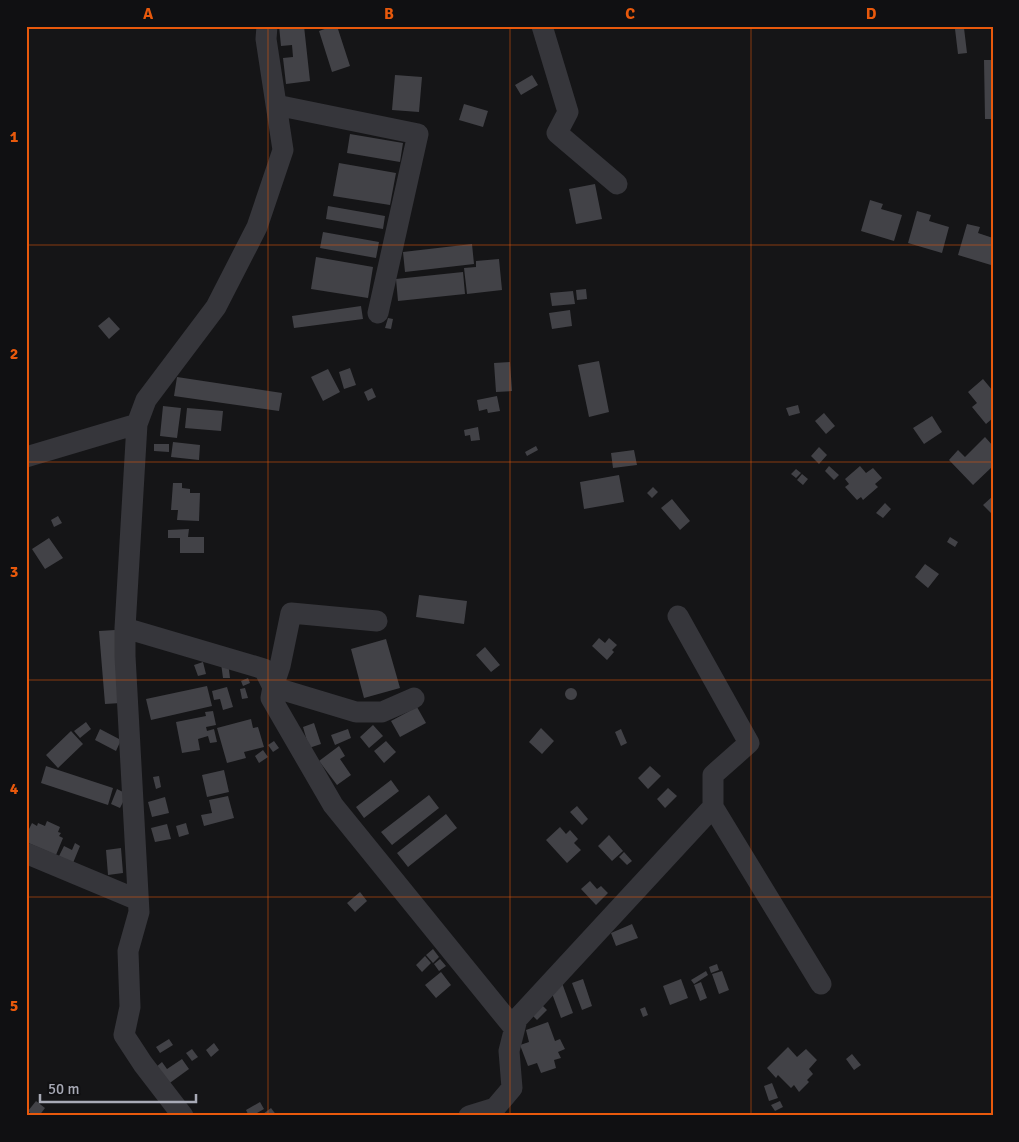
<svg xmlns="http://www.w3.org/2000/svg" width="1019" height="1142" font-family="Signika,sans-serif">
  <rect width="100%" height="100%" fill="#151517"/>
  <path fill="#424247" d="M279 26H304L310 81 286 84 283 58 293 57 292 45 281 46Z
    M333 26H337L350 66 332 72 319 31Z
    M964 28 967 53 958 54 955 29Z
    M984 60H993V119H985Z
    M395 75 422 77 419 112 392 110Z
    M532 75 538 85 521 95 515 85Z
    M464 104 488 111 483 127 459 120Z
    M350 134 403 143 400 162 347 153Z
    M339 163 396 173 390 205 333 196Z
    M595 184 602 219 576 224 569 189Z
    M870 200 883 204 881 209 902 215 894 241 861 231Z
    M328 206 385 216 383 229 326 219Z
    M917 211 931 215 929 221 949 227 942 253 908 243Z
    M967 224 980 227 978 233 993 238V260L991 265 958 255Z
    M323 232 379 242 376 258 320 248Z
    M472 244 474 264 405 272 403 252Z
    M316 257 373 267 368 298 311 289Z
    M499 259 502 290 467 294 464 268 476 267V261Z
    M463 272 465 294 398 301 396 279Z
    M586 289 587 299 577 300 576 290Z
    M573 291 575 304 552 306 550 293Z
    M361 306 363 319 294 328 292 316Z
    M570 310 572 326 552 329 549 313Z
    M109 317 120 329 109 339 98 326Z
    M388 318 393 319 391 329 385 328Z
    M599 361 609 412 589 417 578 365Z
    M510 362 512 391 496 392 494 363Z
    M350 368 356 385 344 389 339 372Z
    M328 369 340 392 323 401 311 377Z
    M177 377 282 393 279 411 174 396Z
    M983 379 993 391V418L986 424 972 407 977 403 968 392Z
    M372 388 376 397 368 401 364 392Z
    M497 396 500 411 488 413 487 409 479 411 477 400Z
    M798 405 800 413 789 416 786 408Z
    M163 406 181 408 177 438 160 436Z
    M187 408 223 411 221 431 185 428Z
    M824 413 835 426 826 434 815 421Z
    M932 416 942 432 924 444 913 428Z
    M478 427 480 440 471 441 470 435 465 436 464 430Z
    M985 437 993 446V466L973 485 949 460 958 450 965 457Z
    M173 442 200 445 199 460 171 457Z
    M154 444H169V452L154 451Z
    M536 446 538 450 527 456 525 452Z
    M819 447 827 455 819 464 811 456Z
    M634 450 637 465 613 468 611 453Z
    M829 466 839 475 834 480 825 471Z
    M860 466 866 473 873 468 882 478 875 484 878 487 863 500 861 497 857 500 845 487 849 484 845 479Z
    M796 469 801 473 796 478 791 474Z
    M802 474 808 479 803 485 797 480Z
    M619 475 624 502 584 509 580 482Z
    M173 483H182V488L190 489V493H200L199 521 177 520 178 510H171Z
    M653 487 658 492 652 498 647 493Z
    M993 496V515L983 505Z
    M672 499 690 521 680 530 661 508Z
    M885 503 891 509 883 518 876 513Z
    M58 516 62 523 54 527 51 520Z
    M189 529 188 537H204V553H180V538H168V530Z
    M950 537 958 542 955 547 947 542Z
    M49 538 63 558 45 569 32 549Z
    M925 564 939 574 928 588 915 577Z
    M419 595 467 601 464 624 416 617Z
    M115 630 121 703 105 704 99 631Z
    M599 638 605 643 609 638 617 645 612 650 614 652 607 660 592 646Z
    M386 639 400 688 364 698 351 649Z
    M485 647 500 665 491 672 476 655Z
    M203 662 206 674 198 676 194 665Z
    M228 662 230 678H223L221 663Z
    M248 678 250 683 243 686 241 681Z
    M207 686 212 706 151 720 146 699Z
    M227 687 233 707 223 710 220 699 214 700 212 691Z
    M565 694a6 6 0 1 1 12 0a6 6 0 1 1-12 0Z
    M245 688 248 698 242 699 240 689Z
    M417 707 426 723 400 737 391 721Z
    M213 711 216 725 206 727 207 731 214 729 217 742 210 743 208 736 198 739 200 750 182 753 176 722 206 716 205 712Z
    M251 719 253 728 258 727 264 747 244 752 246 758 227 763 217 728Z
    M86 722 91 729 80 738 74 731Z
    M314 723 321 744 309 748 303 727Z
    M373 725 383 736 369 748 360 737Z
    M541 728 554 741 542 754 529 742Z
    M100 729 121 740 116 751 95 740Z
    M348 729 351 738 335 745 331 735Z
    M621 729 627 743 621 746 615 732Z
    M71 731 83 744 58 768 46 755Z
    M274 741 279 748 273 752 268 745Z
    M386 741 396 752 384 763 374 751Z
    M339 746 345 756 340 759 351 775 337 785 319 761Z
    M263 750 268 757 259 763 255 756Z
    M46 766 113 788 108 805 41 783Z
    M650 766 661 776 648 789 638 778Z
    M224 770 229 792 207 797 202 775Z
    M159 776 161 787 156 789 153 777Z
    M391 780 399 791 364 818 356 807Z
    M668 788 677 796 665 808 657 799Z
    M117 789 127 794 120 808 111 804Z
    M429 795 439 808 392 845 381 832Z
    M228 796 234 818 204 826 201 815 212 813 209 800Z
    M165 797 169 813 152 817 148 802Z
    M577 806 588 819 582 825 570 812Z
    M446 814 457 828 408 867 397 853Z
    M47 821 60 827 58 832 61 833 59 836 63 838 56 855 26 842V835L32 823 37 826 38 823 45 826Z
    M186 823 189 834 179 837 176 826Z
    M167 824 171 839 155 842 151 828Z
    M560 827 566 834 570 830 578 839 574 843 581 850 567 863 546 840Z
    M609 835 623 851 612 861 598 846Z
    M75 843 80 846 73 863 59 856 64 846 72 850Z
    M121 848 123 873 108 875 106 850Z
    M624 852 632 861 627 865 619 857Z
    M590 881 597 889 601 886 608 893 596 905 581 889Z
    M360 892 367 901 355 912 347 903Z
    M632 924 638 938 616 946 611 933Z
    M433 949 439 957 433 963 426 955Z
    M425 956 431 963 422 972 416 965Z
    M440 959 446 966 439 971 434 964Z
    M717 964 719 970 711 973 709 967Z
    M706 971 708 975 694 984 691 980Z
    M722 971 729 990 719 994 712 974Z
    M441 972 451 985 436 998 425 985Z
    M583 979 592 1006 582 1010 572 983Z
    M681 979 688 998 670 1005 663 986Z
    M701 982 707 998 700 1001 694 985Z
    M562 983 573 1013 561 1018 550 988Z
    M541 1004 547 1010 537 1020 531 1014Z
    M645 1007 648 1015 643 1017 640 1009Z
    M548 1022 555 1041 560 1039 565 1049 558 1052 561 1058 554 1060 556 1068 541 1073 537 1063 528 1066 520 1045 529 1042 526 1030Z
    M169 1039 173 1045 160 1053 156 1047Z
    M214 1043 219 1050 211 1057 206 1050Z
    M788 1047 797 1057 806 1049 817 1060 809 1069 813 1074 807 1080 809 1082 799 1092 794 1085 791 1088 778 1075 776 1078 767 1068Z
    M192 1049 198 1057 192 1061 186 1053Z
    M852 1054 861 1065 854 1070 846 1059Z
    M182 1059 189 1069 167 1085 155 1068 162 1062 167 1069Z
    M772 1083 778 1098 769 1101 764 1086Z
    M36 1101 45 1108 39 1116H34L28 1111Z
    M780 1101 783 1107 775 1111 771 1105Z
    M260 1102 264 1109 252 1116H249L246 1110Z
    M271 1108 277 1116H264L263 1114Z"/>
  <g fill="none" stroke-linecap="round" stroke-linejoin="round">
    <path stroke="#36363b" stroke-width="21" d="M542 26 568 112 557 133 617 184
      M276 105 418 134 378 313
      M26 457 137 424
      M678 616 749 743 713 775V807L821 984
      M377 621 291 613 280 666 273 687 271 698 333 805 514 1028
      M125 628 264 669 273 687 356 712H382L414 698
      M28 854 138 900
      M183 1116 143 1064 124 1035 130 1007 128 951 139 912 125 656V628L137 424 146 400 216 307 257 227 283 150 266 39 267 26
      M469 1116 495 1108 512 1088 509 1051 517 1019 713 807"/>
  </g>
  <path fill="none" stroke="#e8590c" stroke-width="1" stroke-opacity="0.55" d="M268 26V1116M510 26V1116M751 26V1116M26 245H993M26 462H993M26 680H993M26 897H993"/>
  <rect width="1019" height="1142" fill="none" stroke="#101012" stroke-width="55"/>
  <path d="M40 1094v8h156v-8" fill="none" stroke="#a8aab6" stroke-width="2.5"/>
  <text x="48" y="1094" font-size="15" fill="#a8aab6" stroke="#101012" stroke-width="4" paint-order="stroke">50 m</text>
  <rect x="28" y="28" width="964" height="1086" fill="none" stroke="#e8590c" stroke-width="2"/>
  <g font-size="16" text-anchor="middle" font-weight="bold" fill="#e8590c">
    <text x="148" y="19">A</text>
    <text x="389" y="19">B</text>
    <text x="630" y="19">C</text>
    <text x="871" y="19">D</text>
    <text x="14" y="142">1</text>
    <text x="14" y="359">2</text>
    <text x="14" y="577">3</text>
    <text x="14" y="794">4</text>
    <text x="14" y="1011">5</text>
  </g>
</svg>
